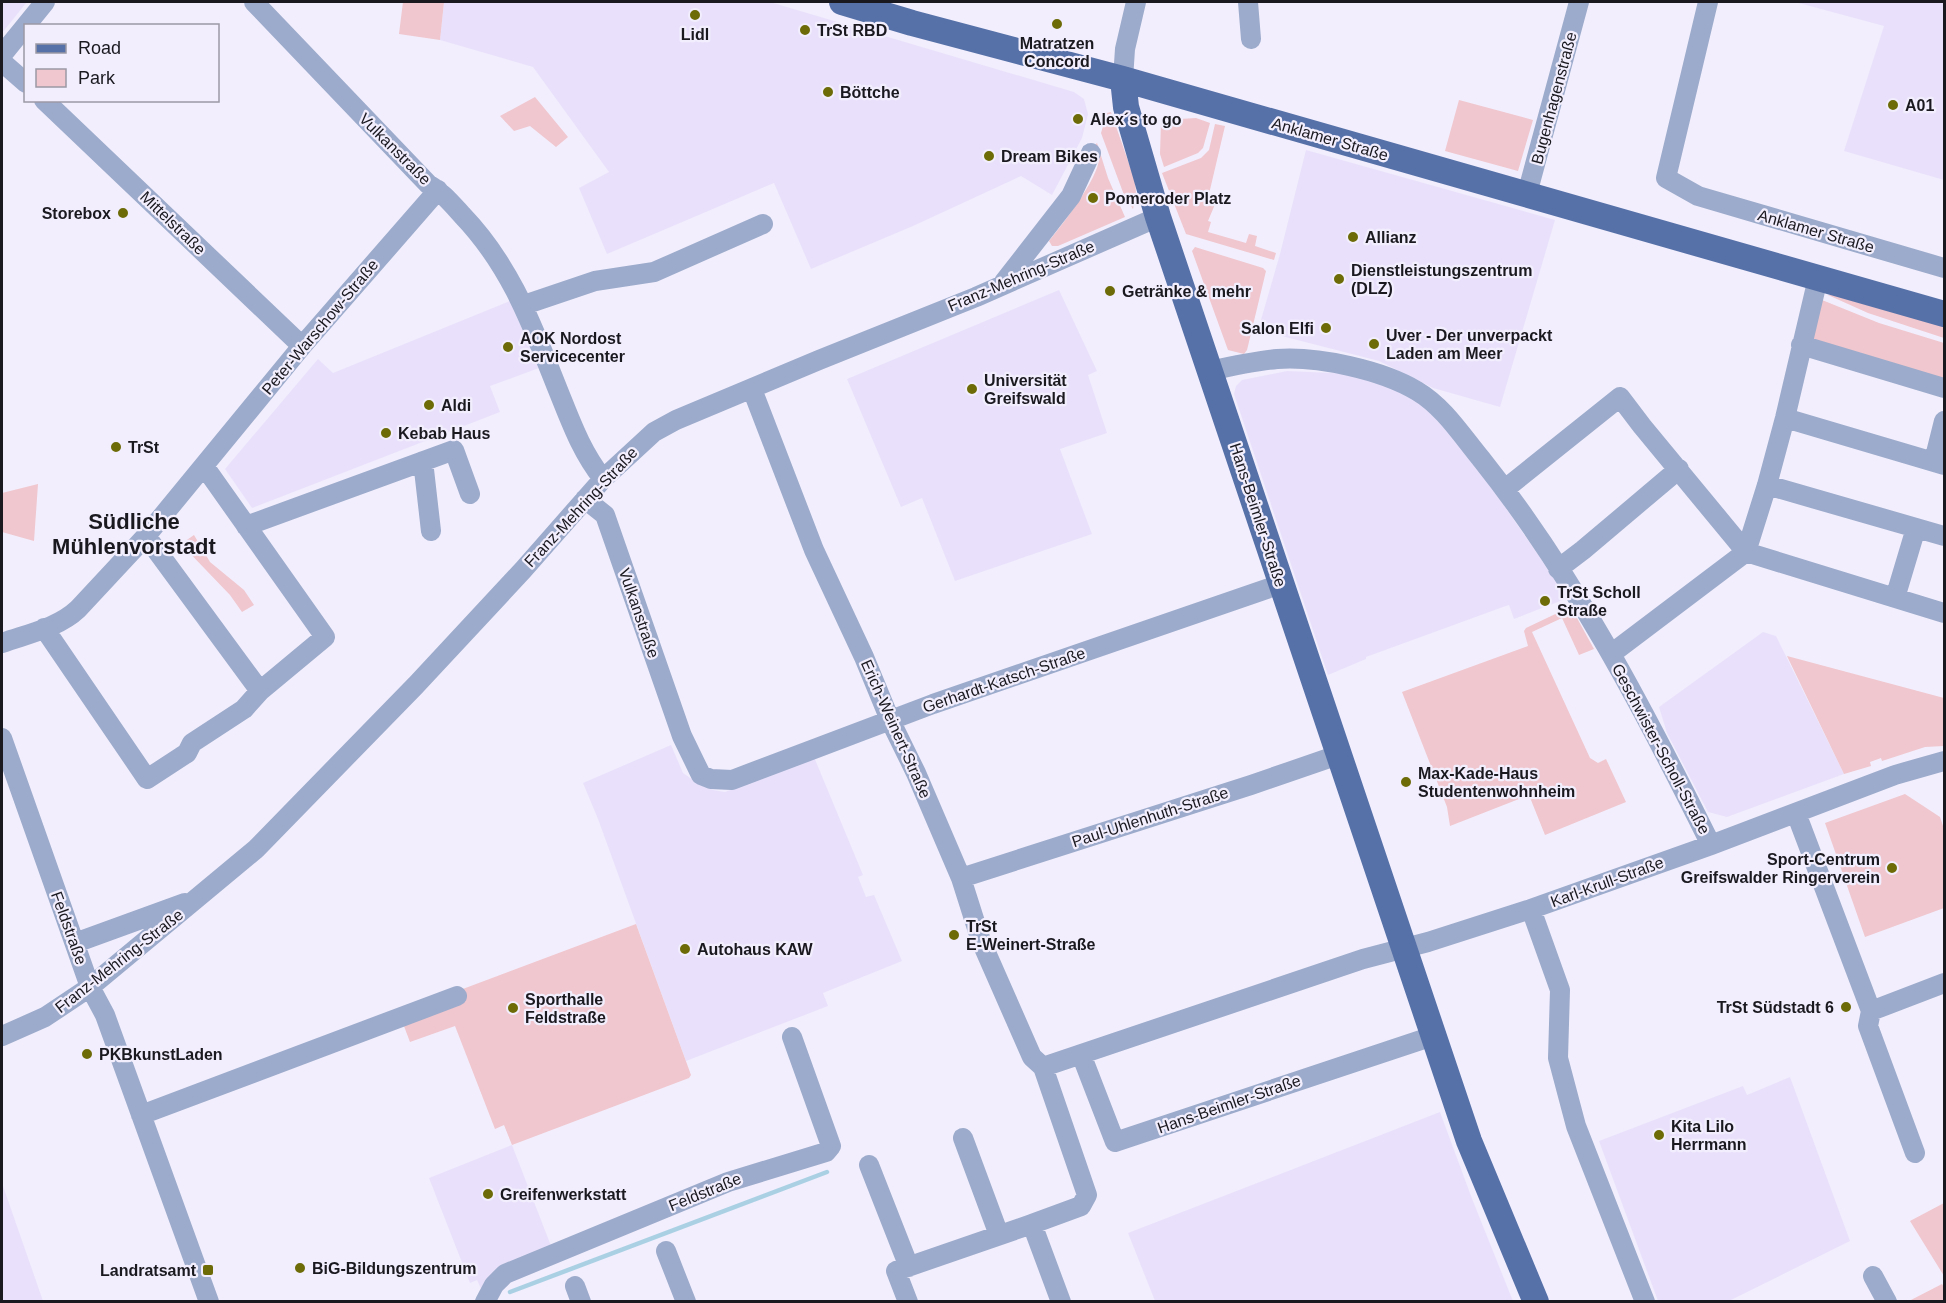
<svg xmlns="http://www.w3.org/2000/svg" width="1946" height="1303" font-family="Helvetica,sans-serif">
  <rect width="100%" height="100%" fill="#f2eefd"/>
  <path fill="#e9e1fb" d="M2 2H27L2 33Z
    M444 2H770L1074 92 1084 99 1088 114 1082 138 1052 195 1021 176 913 226 811 269 774 183 607 254 579 188 609 172 533 67 440 40Z
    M1795 2H1944V180L1844 151 1884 26Z
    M1306 150 1555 220 1500 407 1433 388 1379 361 1258 330 1280 254Z
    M1059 290 1097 371 1088 375 1107 433 1060 449 1092 534 955 581 922 498 901 507 847 379Z
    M510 301 539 368 490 386 500 412 252 508 225 469 318 359 333 373Z
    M1287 371 1357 374 1389 385 1421 403 1439 417 1481 472 1568 598 1514 619 1509 605 1503 607 1366 657V659L1328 675 1234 394 1236 386 1242 380Z
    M1763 632 1776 636 1844 774 1727 817 1708 812 1667 733 1659 707Z
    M671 745 683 773 700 785 713 790 725 792 814 757 863 875 858 877 866 897 874 895 902 961 823 993 828 1006 686 1061 598 819 583 783Z
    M1790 1077 1850 1241 1729 1301H1658L1599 1141 1743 1086 1747 1095Z
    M1440 1112 1471 1196 1513 1301H1155L1128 1233Z
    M512 1145 553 1251 483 1293 477 1280 470 1283 429 1178Z
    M2 1183 43 1301H2Z"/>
  <path fill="#f0c7ce" d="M403 2H444L440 40 399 34Z
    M535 97 568 137 556 147 530 126 514 131 500 116Z
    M1459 100 1533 120 1518 171 1445 151Z
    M1111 112 1135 181 1136 193 1133 209 1124 195 1101 133 1107 113Z
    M1196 118 1210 123 1203 148 1198 153 1164 167 1160 154 1161 122 1164 120Z
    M1215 124 1225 126 1209 194 1218 197 1208 221 1211 222 1208 232 1246 243 1249 234 1257 236 1255 246 1276 253 1274 260 1186 234 1162 173 1201 158 1209 150Z
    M1097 143 1108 178 1125 217 1058 246H1052L1049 241C1062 225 1098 179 1099 159 1099 155 1096 149 1095 145Z
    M1195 247 1263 268 1266 271 1247 350 1244 354 1228 350 1192 251Z
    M1835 294 1944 324V338L1868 313 1828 295Z
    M1822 300 1879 323 1944 343V382L1812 343Z
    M38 484 34 541 2 532V493Z
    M194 535 210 562 244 590 254 605 242 612 230 595 181 544Z
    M1568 608 1572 609 1594 649 1579 655 1562 618 1532 632 1590 758 1598 763 1606 759 1626 802 1545 835 1529 795 1450 826 1447 807 1402 692 1528 646 1524 631 1526 628Z
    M1787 656 1944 698V746L1925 747 1882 761 1881 758 1870 762 1871 766 1844 774Z
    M1905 794 1940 817 1944 829V908L1865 937 1825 823Z
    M636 924 691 1075 689 1078 512 1145 504 1125 495 1129 455 1026 410 1042 399 1013Z
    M1944 1203V1276L1910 1221Z
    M1942 1284 1944 1287V1301H1909Z"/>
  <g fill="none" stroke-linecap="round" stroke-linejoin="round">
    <path stroke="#aad0e4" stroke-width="4.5" d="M510 1292 827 1172"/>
    <path stroke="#9cabcb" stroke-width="20" d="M254 2 428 184C442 192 451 203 462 215 511 266 532 325 558 390 571 422 581 451 603 479
      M1248 2 1251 39
      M1708 2 1666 178 1698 196 1944 268
      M2 55 45 2
      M2 62 26 83
      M1123 79 1125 49 1136 2
      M44 100 302 346
      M1527 194 1579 2
      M1004 282 1071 196 1091 153
      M524 305 595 281 654 272 763 224
      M1801 345 1944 388
      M1210 371C1232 366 1255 361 1277 359 1318 356 1382 370 1417 391 1444 407 1462 436 1482 460 1575 577 1645 712 1711 845
      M752 389 814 550 864 657 890 720 916 773 961 878 981 941 1032 1057 1043 1067 1087 1195 1081 1206 1032 1224 1061 1302
      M1785 418 1944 465
      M423 461 431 531
      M1934 461 1944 421
      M1767 485 1944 536
      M1505 489 1620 397 1642 426 1746 552
      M585 499 605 515 682 736 701 775 711 779 732 780 933 704 1281 584
      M246 526 454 450 470 494
      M146 536 260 691
      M1746 552 1767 485 1785 418 1818 278
      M1746 552 1944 613
      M1558 569 1583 550 1679 469
      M1895 598 1916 528
      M44 628 147 779 187 753 192 743 244 709 260 691 325 637 204 466
      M2 643C27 634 58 628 78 609L146 536 302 346 438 190
      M1611 654 1746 552
      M2 738 90 987 105 1015 209 1302
      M1796 813 1871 1011 1868 1026 1915 1153
      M961 878 1251 785 1338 755
      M1531 909 1560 990 1558 1058 1576 1126 1645 1302
      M75 943 185 903
      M1871 1011 1944 983
      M2 1036 45 1017 90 987 256 849 416 685 523 570 603 479 654 432 676 420 819 360 976 297 1158 217
      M1081 1054 1115 1142 1433 1036
      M1043 1067 1363 959 1428 942 1531 909 1711 845 1895 775 1944 761
      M141 1115 457 996
      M963 1138 999 1235
      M869 1165 909 1267
      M666 1251 686 1302
      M1873 1276 1887 1302
      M575 1286 581 1302
      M485 1302 494 1285 505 1274 728 1182 826 1152 831 1146 792 1037
      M908 1302 896 1271 1032 1224"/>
    <path stroke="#5671a8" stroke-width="26" d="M842 2 912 23 1123 79 1944 314
      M1123 79 1126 107 1158 217 1469 1141 1536 1302"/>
  </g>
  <g fill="#6c6b08" stroke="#f2eefd" stroke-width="2">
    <circle cx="695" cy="15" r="6"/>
    <circle cx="1057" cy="24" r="6"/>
    <circle cx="805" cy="30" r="6"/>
    <circle cx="828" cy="92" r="6"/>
    <circle cx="1893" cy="105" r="6"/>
    <circle cx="1078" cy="119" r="6"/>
    <circle cx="989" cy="156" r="6"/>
    <circle cx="1093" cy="198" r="6"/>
    <circle cx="123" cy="213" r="6"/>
    <circle cx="1353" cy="237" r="6"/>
    <circle cx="1339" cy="279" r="6"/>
    <circle cx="1110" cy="291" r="6"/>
    <circle cx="1326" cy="328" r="6"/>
    <circle cx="1374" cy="344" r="6"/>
    <circle cx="508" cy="347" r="6"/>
    <circle cx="972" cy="389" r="6"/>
    <circle cx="429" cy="405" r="6"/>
    <circle cx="386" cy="433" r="6"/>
    <circle cx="116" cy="447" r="6"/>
    <circle cx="1545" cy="601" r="6"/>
    <circle cx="1406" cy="782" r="6"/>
    <circle cx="1892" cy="868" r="6"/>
    <circle cx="954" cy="935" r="6"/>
    <circle cx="685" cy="949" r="6"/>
    <circle cx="1846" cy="1007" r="6"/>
    <circle cx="513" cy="1008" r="6"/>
    <circle cx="87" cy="1054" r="6"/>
    <circle cx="1659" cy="1135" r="6"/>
    <circle cx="488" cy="1194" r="6"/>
    <circle cx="300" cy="1268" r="6"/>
    <rect x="202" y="1264" width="12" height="12" rx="3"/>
  </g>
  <g text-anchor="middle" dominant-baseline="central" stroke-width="4.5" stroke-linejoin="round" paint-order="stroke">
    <g font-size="16" font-weight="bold" fill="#1b1920" stroke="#f2eefd" text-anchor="start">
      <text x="817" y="30">TrSt RBD</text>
      <text x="695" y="34" text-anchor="middle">Lidl</text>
      <text x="1057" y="43" text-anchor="middle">Matratzen<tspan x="1057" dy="18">Concord</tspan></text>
      <text x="840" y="92">Böttche</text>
      <text x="1905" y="105">A01</text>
      <text x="1090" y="119">Alex´s to go</text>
      <text x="1001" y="156">Dream Bikes</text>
      <text x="1105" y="198">Pomeroder Platz</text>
      <text x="111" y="213" text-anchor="end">Storebox</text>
      <text x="1365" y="237">Allianz</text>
      <text x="1351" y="270">Dienstleistungszentrum<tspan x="1351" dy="18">(DLZ)</tspan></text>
      <text x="1122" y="291">Getränke &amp; mehr</text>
      <text x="1314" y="328" text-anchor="end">Salon Elfi</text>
      <text x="1386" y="335">Uver - Der unverpackt<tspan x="1386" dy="18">Laden am Meer</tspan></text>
      <text x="520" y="338">AOK Nordost<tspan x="520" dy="18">Servicecenter</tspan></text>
      <text x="984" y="380">Universität<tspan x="984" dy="18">Greifswald</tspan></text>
      <text x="441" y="405">Aldi</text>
      <text x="398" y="433">Kebab Haus</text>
      <text x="128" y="447">TrSt</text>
      <text x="1557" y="592">TrSt Scholl<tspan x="1557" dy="18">Straße</tspan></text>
      <text x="1418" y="773">Max-Kade-Haus<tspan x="1418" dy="18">Studentenwohnheim</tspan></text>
      <text x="1880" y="859" text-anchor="end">Sport-Centrum<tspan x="1880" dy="18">Greifswalder Ringerverein</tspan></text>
      <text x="966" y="926">TrSt<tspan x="966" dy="18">E-Weinert-Straße</tspan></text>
      <text x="697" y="949">Autohaus KAW</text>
      <text x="525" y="999">Sporthalle<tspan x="525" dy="18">Feldstraße</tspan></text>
      <text x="1834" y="1007" text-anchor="end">TrSt Südstadt 6</text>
      <text x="99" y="1054">PKBkunstLaden</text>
      <text x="1671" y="1126">Kita Lilo<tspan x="1671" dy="18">Herrmann</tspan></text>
      <text x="500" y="1194">Greifenwerkstatt</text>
      <text x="312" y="1268">BiG-Bildungszentrum</text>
      <text x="196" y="1270" text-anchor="end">Landratsamt</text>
    </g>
    <g font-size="16" fill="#1b1920" stroke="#f2eefd">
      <text transform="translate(1554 98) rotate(-75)">Bugenhagenstraße</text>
      <text transform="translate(1330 139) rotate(16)">Anklamer Straße</text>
      <text transform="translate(395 149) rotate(45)">Vulkanstraße</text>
      <text transform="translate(173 223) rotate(44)">Mittelstraße</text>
      <text transform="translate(1816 231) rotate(16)">Anklamer Straße</text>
      <text transform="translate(1021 276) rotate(-23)">Franz-Mehring-Straße</text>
      <text transform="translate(320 327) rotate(-50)">Peter-Warschow-Straße</text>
      <text transform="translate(581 507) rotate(-47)">Franz-Mehring-Straße</text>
      <text transform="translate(1258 515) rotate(72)">Hans-Beimler-Straße</text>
      <text transform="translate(639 613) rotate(71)">Vulkanstraße</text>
      <text transform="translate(1004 680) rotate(-19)">Gerhardt-Katsch-Straße</text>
      <text transform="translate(896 729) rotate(66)">Erich-Weinert-Straße</text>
      <text transform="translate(1661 749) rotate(62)">Geschwister-Scholl-Straße</text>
      <text transform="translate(1150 817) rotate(-18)">Paul-Uhlenhuth-Straße</text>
      <text transform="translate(1607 882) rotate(-20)">Karl-Krull-Straße</text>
      <text transform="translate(69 928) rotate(70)">Feldstraße</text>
      <text transform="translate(119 961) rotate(-38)">Franz-Mehring-Straße</text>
      <text transform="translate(1229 1104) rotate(-19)">Hans-Beimler-Straße</text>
      <text transform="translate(705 1192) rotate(-22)">Feldstraße</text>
    </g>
    <g font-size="22" font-weight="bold" fill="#1b1920" stroke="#f2eefd">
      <text x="134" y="521">Südliche<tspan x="134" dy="25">Mühlenvorstadt</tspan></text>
    </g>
  </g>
  <rect width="1946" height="1303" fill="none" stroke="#1b1920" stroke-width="6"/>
  <rect x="24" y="24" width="195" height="78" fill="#f2eefd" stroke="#9c99a5" stroke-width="1.5"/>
  <rect x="36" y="44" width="30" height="9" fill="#5671a8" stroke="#9c99a5" stroke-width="1.5"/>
  <text x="78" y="54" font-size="18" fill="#1b1920">Road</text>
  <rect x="36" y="69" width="30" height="18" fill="#f0c7ce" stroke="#9c99a5" stroke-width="1.5"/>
  <text x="78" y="84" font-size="18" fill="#1b1920">Park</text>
</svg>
